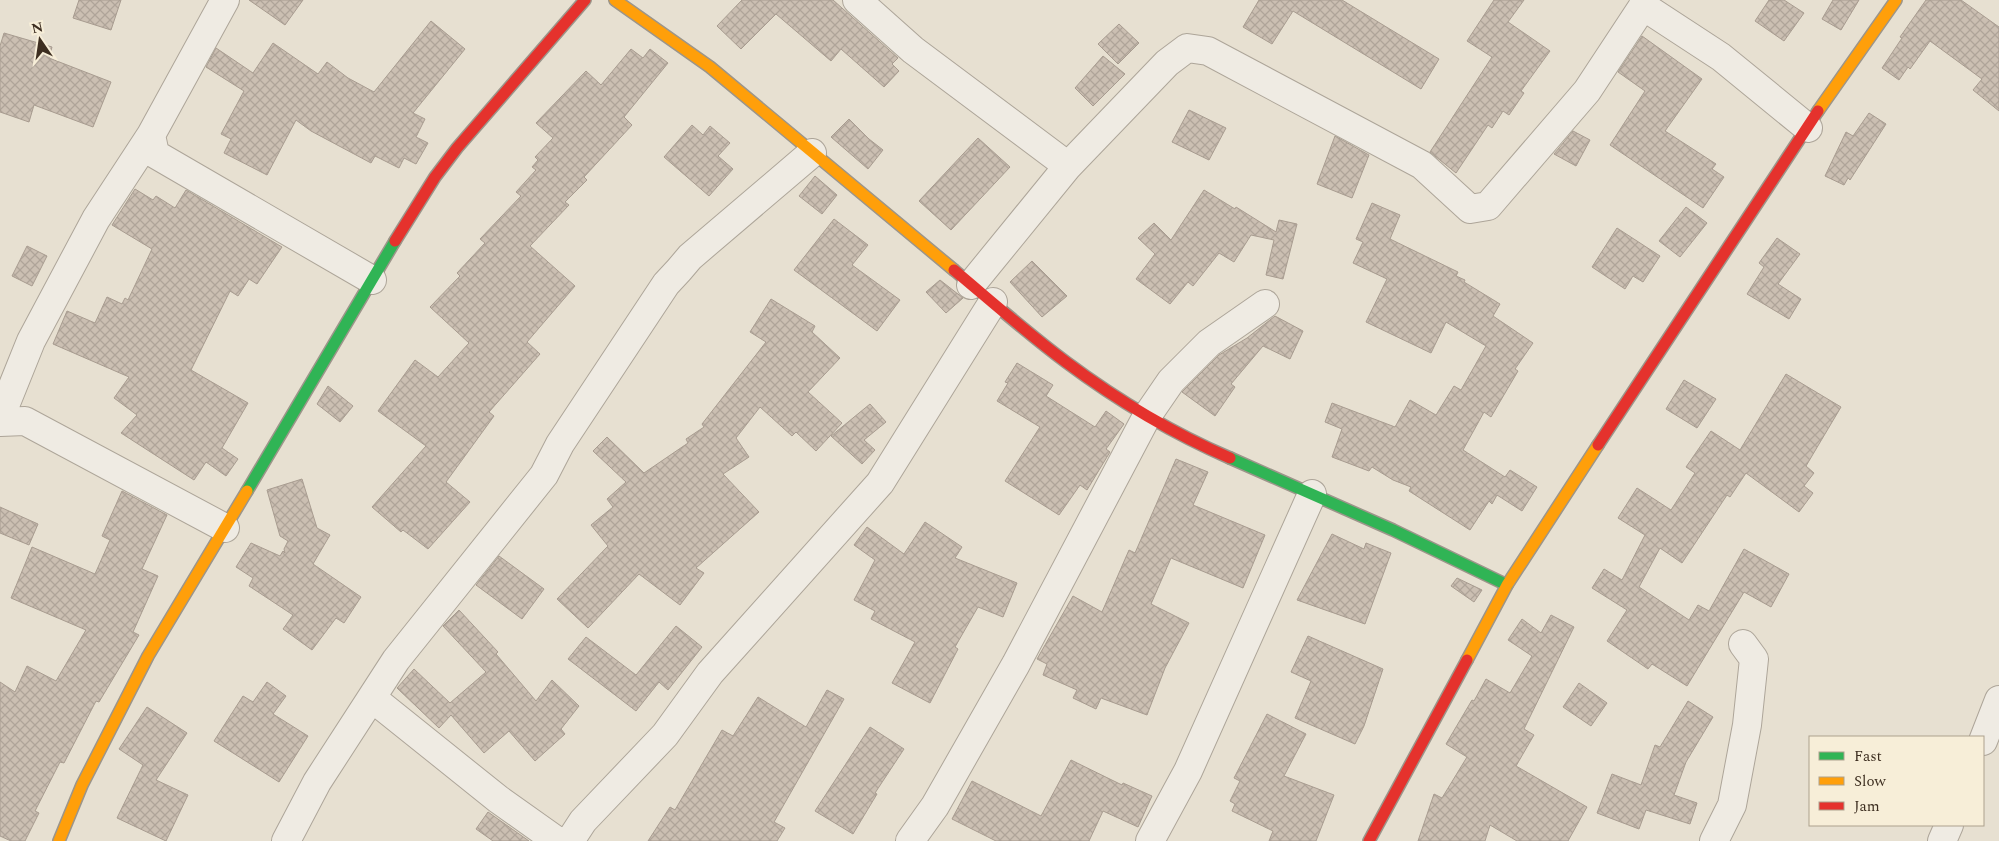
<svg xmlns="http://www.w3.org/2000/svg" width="1999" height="841" font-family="Spectral,serif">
  <defs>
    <pattern id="building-cross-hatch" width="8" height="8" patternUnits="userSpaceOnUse" patternTransform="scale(1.25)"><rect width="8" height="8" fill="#cbbfb2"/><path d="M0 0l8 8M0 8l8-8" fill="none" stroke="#afa499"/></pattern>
  </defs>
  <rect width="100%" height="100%" fill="#e7e0d1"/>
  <path fill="url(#building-cross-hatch)" stroke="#a89c90" d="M79 0H121L111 30 73 18Z
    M249 0H303L285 25Z
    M742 0H833L898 58 892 64 899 71 884 87 841 49 831 61 776 14 741 49 717 26Z
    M1259 0H1342L1439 59 1421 89 1293 11 1272 44 1243 27Z
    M1494 0H1524L1508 22 1550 51 1521 91 1524 93 1509 115 1503 111 1492 128 1488 125 1456 173 1430 152 1492 57 1467 41Z
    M1769 0H1784L1804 13 1784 41 1755 21Z
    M1833 0H1859L1841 30 1822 19Z
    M1926 0H1961L1999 27V111L1973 90 1982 79 1930 41 1910 69 1908 67 1899 80 1882 68 1902 38 1900 37Z
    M431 21 465 49 413 113 425 119 416 137 428 143 416 164 404 158 399 168 375 156 371 163 311 131 296 120 267 175 224 153 231 139 221 134 244 91 206 67 216 48 253 73 273 43 318 74 327 62 348 78 374 92Z
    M1119 24 1139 43 1118 64 1098 44Z
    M4 33 52 47 49 58 111 82 93 127 34 105 29 122 0 112V46Z
    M1642 36 1702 79 1665 131 1716 164 1712 169 1724 177 1703 208 1610 145 1645 91 1618 72Z
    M631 49 643 58 650 49 668 63 624 117 632 125 584 177 587 180 565 202 569 205 530 246 575 286 527 342 540 354 489 412 494 416 446 482 470 502 428 549 403 530 401 532 372 507 426 446 378 411 415 360 438 377 469 343 430 307 460 276 457 273 485 243 480 239 521 196 516 192 536 170 532 167 538 160 535 157 553 138 536 123 586 71 601 85Z
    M1103 56 1125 74 1093 106 1075 88Z
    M1189 110 1226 128 1209 160 1172 142Z
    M1869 113 1886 124 1850 180 1848 178 1844 185 1825 176 1846 132 1853 136Z
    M849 119 869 139 883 150 868 169 831 137Z
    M692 125 703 135 710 126 730 143 718 156 733 169 709 196 664 157Z
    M1573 131 1590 140 1576 166 1554 154Z
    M1335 136 1369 155 1352 198 1317 184Z
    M978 138 1010 167 951 230 919 201Z
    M815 176 837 195 822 214 799 196Z
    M135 189 153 200 156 196 175 208 186 190 282 247 257 284 249 279 238 296 230 291 191 370 248 403 222 448 238 459 226 476 206 462 194 480 121 433 137 415 114 398 129 377 53 344 67 311 95 323 107 297 122 304 125 298 128 300 152 249 112 225Z
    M1204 190 1235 209 1236 207 1276 232 1279 220 1297 224 1283 279 1266 275 1274 240 1251 235 1234 262 1219 253 1193 286 1188 282 1170 304 1136 279 1155 254 1138 238 1154 223 1171 240Z
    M1372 203 1400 215 1390 239 1458 272 1456 276 1465 280 1464 282 1500 304 1493 316 1533 343 1515 369 1518 371 1491 417 1484 412 1463 450 1505 477 1510 470 1537 487 1522 511 1497 495 1492 504 1489 501 1470 530 1409 491 1411 487 1393 480 1372 467 1369 471 1332 457 1342 429 1325 422 1332 403 1395 427 1410 400 1436 415 1454 386 1461 390 1486 346 1446 322 1431 353 1366 322 1387 279 1353 263 1363 242 1356 239Z
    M1686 207 1707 223 1680 257 1659 241Z
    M834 219 868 245 852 265 900 300 877 331 794 270Z
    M1617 228 1660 256 1643 282 1633 276 1625 289 1592 267Z
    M1777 238 1800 254 1778 284 1801 299 1789 319 1747 294 1764 267 1759 263Z
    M27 246 47 256 32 286 12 276Z
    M1032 261 1067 296 1042 317 1010 282Z
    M940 280 963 298 946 313 926 292Z
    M771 299 815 326 812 332 840 358 808 392 842 423 816 451 796 432 792 436 760 407 736 438 749 457 723 474 759 512 696 568 704 573 680 605 639 574 588 628 557 599 608 546 591 525 613 507 607 499 626 482 593 451 607 437 644 473 688 443 686 439 704 427 702 424 766 342 750 332Z
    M1275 316 1303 331 1290 359 1263 346 1231 384 1235 387 1215 416 1182 392 1219 355 1247 338Z
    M1017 363 1053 385 1046 396 1095 427 1106 411 1124 424 1106 449 1110 452 1087 490 1080 485 1059 515 1005 481 1040 427 997 401 1008 383 1005 382Z
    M1786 374 1841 407 1806 466 1814 473 1804 486 1813 493 1799 512 1746 473 1730 497 1727 495 1682 563 1660 548 1639 587 1689 620 1698 605 1709 611 1744 549 1789 574 1771 607 1744 592 1687 686 1652 664 1648 669 1607 641 1627 610 1592 588 1604 569 1622 580 1645 535 1618 518 1637 488 1671 510 1695 473 1686 467 1711 431 1740 450Z
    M1684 380 1716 399 1697 428 1666 409Z
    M328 386 353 406 340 422 317 404Z
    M870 404 886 422 864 440 875 450 862 464 831 436Z
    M1176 459 1208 472 1193 505 1265 535 1243 588 1171 558 1151 604 1189 623 1165 668 1147 715 1101 698 1096 709 1073 698 1077 690 1043 675 1047 664 1037 659 1073 596 1102 612 1129 550 1135 553Z
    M302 479 317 528 330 535 313 564 361 597 344 623 336 618 312 650 283 629 293 615 249 586 253 578 236 567 251 543 280 556 283 551 285 553 284 549 288 541 280 536 267 490Z
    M122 491 167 515 142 569 158 576 133 632 139 635 99 702 96 701 64 763 60 762 35 811 39 813 25 841H11L0 836V682L15 692 27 666 56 681 86 630 11 598 32 547 95 574 110 540 102 536Z
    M0 507 38 524 29 545 0 533Z
    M925 522 962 547 955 558 1017 583 1003 617 978 607 955 647 958 649 930 703 892 683 915 642 871 619 875 611 854 600 875 560 854 545 867 527 904 554Z
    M1332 534 1364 549 1366 543 1391 553 1365 624 1297 600Z
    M499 556 544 589 522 619 476 585Z
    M1457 578 1482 590 1474 602 1451 586Z
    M459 610 498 652 496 654 536 701 552 680 579 706 561 729 565 734 535 761 509 731 484 753 451 715 439 728 397 688 414 669 450 703 486 672 443 626Z
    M1551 615 1574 627 1524 729 1534 735 1516 766 1587 807 1568 841H1517L1490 825 1485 841H1418L1434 794 1442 798 1467 757 1446 744 1472 700 1474 701 1486 679 1510 693 1532 656 1508 640 1522 619 1541 633Z
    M676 626 702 647 668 690 659 682 636 711 568 659 586 637 636 675Z
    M1308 636 1383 669 1364 726 1355 744 1295 718 1311 681 1291 672Z
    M267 682 286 696 273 714 308 736 279 782 214 741 243 696 253 702Z
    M1579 683 1607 703 1591 726 1563 707Z
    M827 690 844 699 774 822 785 828 777 841H648L670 807 675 810 722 730 733 736 758 697 806 727Z
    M1688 701 1713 717 1686 762 1674 795 1697 803 1690 824 1646 810 1639 829 1597 813 1612 774 1641 785 1655 745 1660 747Z
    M147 707 187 733 156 780 188 795 166 841 117 818 143 765 119 749Z
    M1267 714 1306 734 1284 776 1334 795 1316 841H1269L1273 831 1232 811 1235 804 1230 801 1240 781 1234 778Z
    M870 727 904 749 875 793 877 794 853 834 815 811Z
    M1071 760 1122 785 1123 783 1152 796 1138 827 1103 811 1089 841H996L952 819 972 781 1041 816Z
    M488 812 529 841H493L476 829Z"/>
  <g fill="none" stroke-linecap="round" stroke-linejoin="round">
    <g stroke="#ada599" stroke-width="30">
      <path id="street" d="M225 0 151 135 155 154 372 280
        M857 0 913 50 1068 166
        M1643 6 1721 57 1808 128
        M971 285 1068 166 1167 63 1187 48 1208 51 1422 165 1470 209 1488 206 1587 91 1643 6 1644 0
        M0 418 31 341 96 219 151 135
        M0 422 25 421 225 528
        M372 698 498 799 557 841
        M1983 741 1999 700
        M286 841 317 782 396 660 544 475 560 444 666 284 679 270 690 257 812 153
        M570 841 583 821 665 735 710 673 880 483 993 302
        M910 841 935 806 1016 664 1147 416 1171 381 1209 343 1265 304
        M1150 841 1188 771 1312 494
        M1714 841 1732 805 1747 725 1754 659 1743 644
        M1942 841 1949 825"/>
    </g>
    <g stroke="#9c958a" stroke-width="14">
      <path id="fast" d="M1230 458 1393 530 1507 585
        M247 491 395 241"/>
    </g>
    <g stroke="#9c958a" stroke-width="14">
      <path id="slow" d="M615 0 710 67 954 270
        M1818 111 1896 0
        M1467 660 1507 585 1598 445
        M59 841 82 785 148 656 247 491"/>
    </g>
    <g stroke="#9c958a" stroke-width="14">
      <path id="jam" d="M395 241 435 177 457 148 585 0
        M954 270C991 301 1027 333 1066 362 1117 400 1172 433 1230 458
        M1598 445 1818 111
        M1369 841 1467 660"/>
    </g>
    <use href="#street" stroke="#efebe3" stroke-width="28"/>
    <use href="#fast" stroke="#30b455" stroke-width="11"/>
    <use href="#slow" stroke="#ff9f0a" stroke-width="11"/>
    <use href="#jam" stroke="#e5322d" stroke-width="11"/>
  </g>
  <rect x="1809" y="736" width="175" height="90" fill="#f7eed8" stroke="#ada18e"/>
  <rect x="1819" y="752" width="25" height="8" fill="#30b455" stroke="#ada18e"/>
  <text x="1854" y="761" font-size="15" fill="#3d2e20">Fast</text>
  <rect x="1819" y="777" width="25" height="8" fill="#ff9f0a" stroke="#ada18e"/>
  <text x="1854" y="786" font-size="15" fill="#3d2e20">Slow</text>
  <rect x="1819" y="802" width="25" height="8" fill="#e5322d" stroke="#ada18e"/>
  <text x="1854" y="811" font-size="15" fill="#3d2e20">Jam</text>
  <g transform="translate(40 40) rotate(347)" stroke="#f7eed8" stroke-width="4" paint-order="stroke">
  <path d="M0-4L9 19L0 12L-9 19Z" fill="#3d2e20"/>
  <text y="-8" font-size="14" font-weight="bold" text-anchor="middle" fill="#3d2e20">N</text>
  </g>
</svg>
